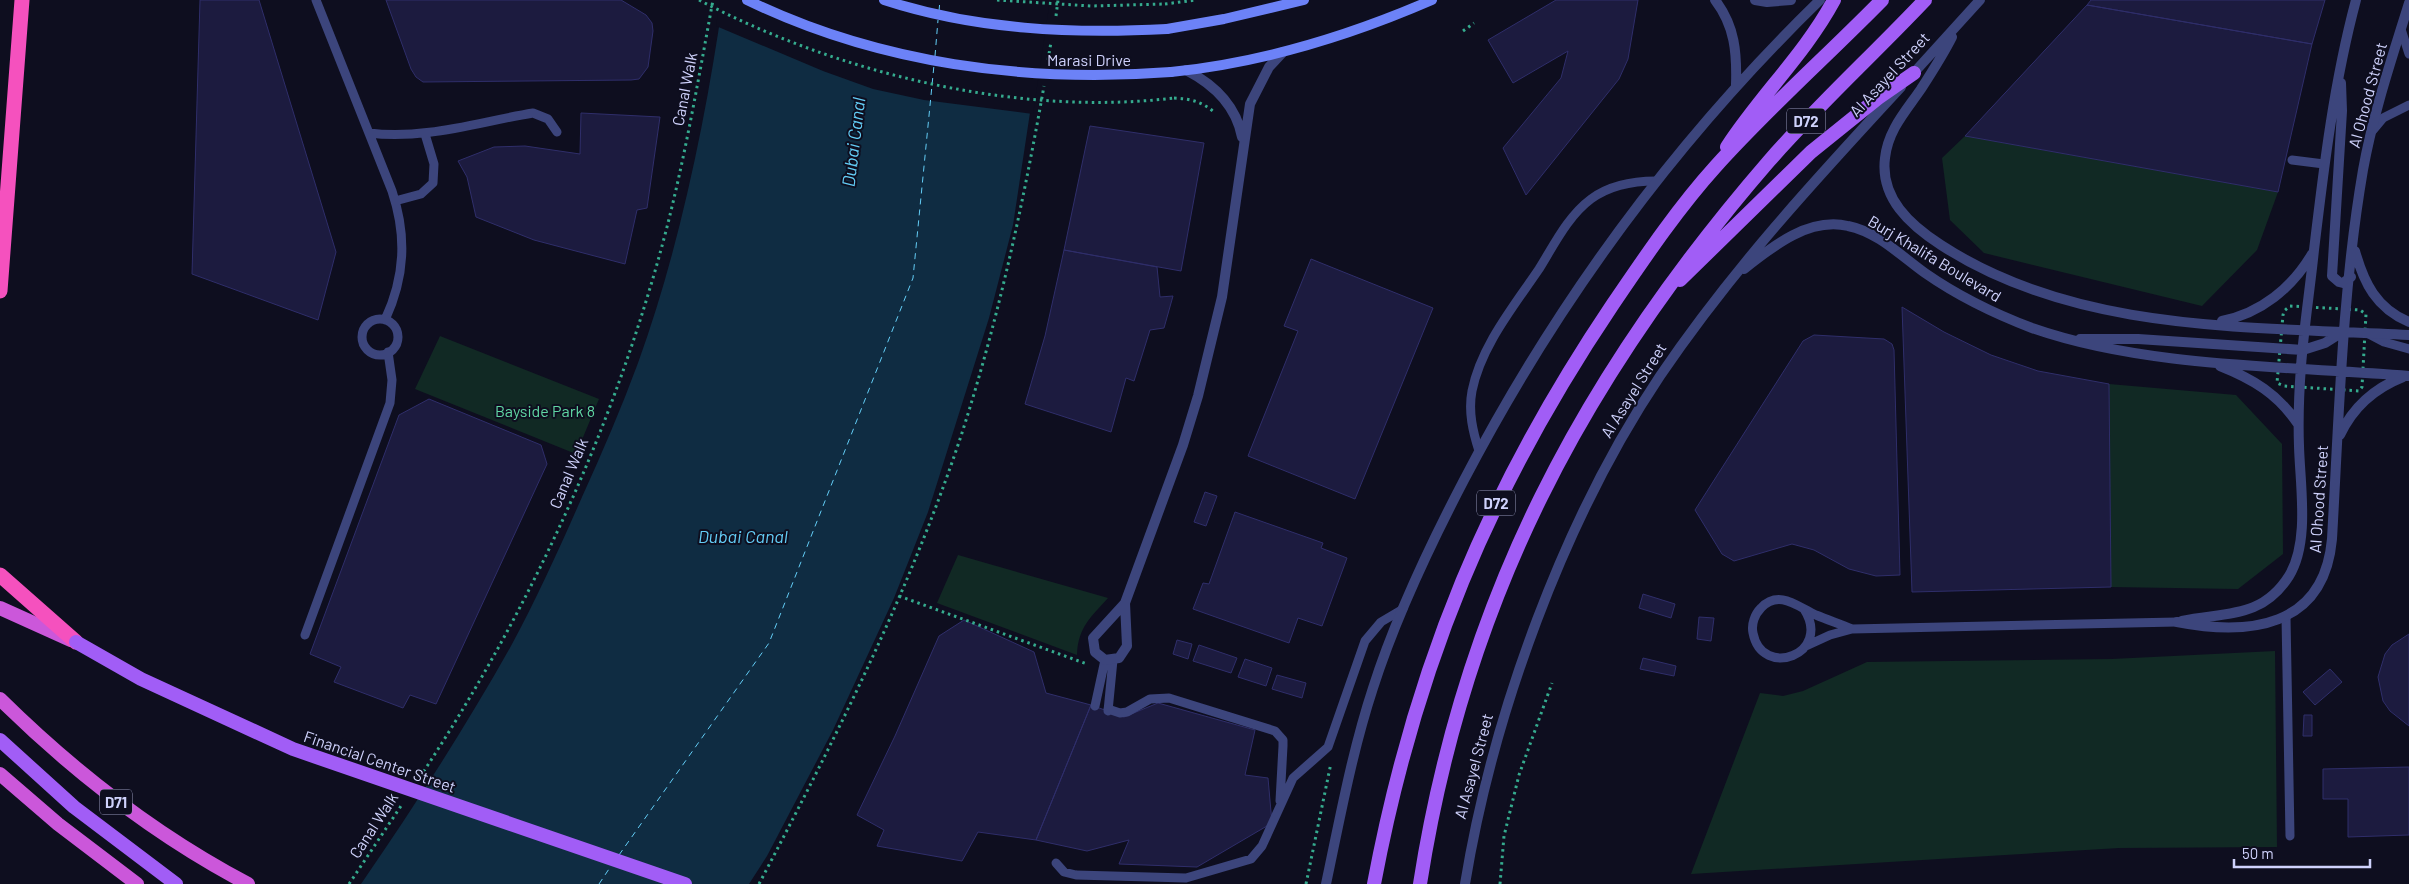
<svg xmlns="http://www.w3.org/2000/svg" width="2409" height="884" font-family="Barlow,sans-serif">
  <rect width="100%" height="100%" fill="#0e0e1f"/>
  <path fill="#112924" d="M1965 136 2278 192 2257 250 2202 306 1984 253 1950 220 1942 158Z
    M440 336 599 399 576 454 415 389Z
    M2109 384 2236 395 2282 444 2283 554 2238 589 2111 587Z
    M958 555 1108 598C1091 617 1078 627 1077 655L937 603Z
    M2275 651 2277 847 2119 848 1691 874 1760 693 1783 696 1803 691 1867 662 2112 659Z"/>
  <path fill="#0f2c42" d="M723 0H1047L1013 225 989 318 928 512 894 598 833 730 767 856 749 884H361C414 807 465 728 511 646 537 598 560 547 582 497 602 453 621 409 638 363 679 250 706 119 723 0Z"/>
  <path fill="#0e0e1f" d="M720 0H1050L1033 114 924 100 873 89 823 71 716 26Z"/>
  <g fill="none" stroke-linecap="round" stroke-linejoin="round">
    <path stroke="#63cdf6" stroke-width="1" stroke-dasharray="6 5" stroke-linecap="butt" d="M939 11 940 0
      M935 56 938 20
      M619 855 769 643 913 278 934 65
      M599 884 611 866"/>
  </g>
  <path fill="#1c1b3f" stroke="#2f2e6a" d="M200 0H259L336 252 318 320 192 274Z
    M386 0H621L646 15 652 23 653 31 648 67 639 79 631 80 423 82 416 77 411 69Z
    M1556 0H1638L1628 59 1619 79 1526 195 1503 148 1561 78 1568 51 1513 83 1488 40Z
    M2091 0H2325L2312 44 2087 5Z
    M2087 5 2312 44 2278 192 1965 136Z
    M581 113 660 117 647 208 637 210 625 264 534 240 476 217 467 177 458 161 494 147 525 146 580 154Z
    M1090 126 1204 143 1181 271 1064 250Z
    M1064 250 1157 267 1160 297 1173 296 1164 328 1150 330 1134 381 1126 378 1111 432 1025 404 1045 336Z
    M1311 259 1433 308 1355 499 1248 456 1298 331 1284 326Z
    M1902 307 1944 332 1991 355 2038 371 2109 384 2111 587 1912 592Z
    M1814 335 1884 339 1892 344 1894 350 1900 575 1876 576 1849 569 1814 550 1792 544 1734 561 1722 554 1695 510 1803 341Z
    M429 399 541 445 547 464 436 704 410 695 403 708 334 682 341 667 310 654 399 415Z
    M1205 492 1217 496 1206 526 1194 522Z
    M1235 512 1323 543 1321 548 1347 558 1322 626 1298 618 1289 643 1193 609 1203 583 1209 584Z
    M1643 594 1675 604 1671 618 1639 608Z
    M1699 617 1714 618 1711 641 1697 639Z
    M964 620 1034 652 1046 693 1091 705 1036 840 978 832 962 861 877 846 884 830 857 815 895 736 939 636Z
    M2409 634V726L2390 711 2383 701 2378 677 2385 654 2392 645Z
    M1177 640 1192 644 1188 659 1173 654Z
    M1199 645 1237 658 1231 673 1193 661Z
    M1643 658 1676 666 1674 676 1640 669Z
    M1245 659 1272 668 1266 686 1238 677Z
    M2330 669 2342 682 2315 705 2303 692Z
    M1277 675 1306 683 1302 698 1272 689Z
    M1158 703 1255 730 1245 775 1268 778 1272 823 1197 867 1119 864 1129 840 1087 851 1036 840 1091 705 1124 717Z
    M2304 715H2312V736H2303Z
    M2409 767V835L2348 837V799H2323V769Z"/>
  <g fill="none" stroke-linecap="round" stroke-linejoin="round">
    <path stroke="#35ab8e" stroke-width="3" stroke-dasharray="2.5 4" stroke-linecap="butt" d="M1165 4 1196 0
      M1056 16 1058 0
      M1463 31 1474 23
      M1048 60 1051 42
      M1174 98C1190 99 1201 101 1214 112
      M2290 306 2360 310 2366 314 2362 387 2359 391 2284 386 2277 383 2283 315 2284 311Z
      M899 596 1087 664
      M420 777C531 609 617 421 667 227 686 152 699 76 713 0
      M349 884 403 803
      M759 884C836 737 909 593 961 436 998 321 1023 205 1044 86
      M1306 884 1331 763
      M1500 884 1504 836 1519 775 1552 683"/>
    <path stroke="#3c457c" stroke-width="9" d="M316 0 392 191C407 236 405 277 385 320
      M2401 29 2409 54
      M2373 130 2383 118 2409 105
      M369 133C425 140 478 122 533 113L548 119 557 132
      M2292 160 2324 164
      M395 201 421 194 433 183 434 164 425 134
      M362 337a18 18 0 1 1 36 0a18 18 0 1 1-36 0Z
      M2367 333 2384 342 2409 349
      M1479 451C1473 432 1468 412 1472 391 1481 346 1514 306 1539 269 1554 245 1568 216 1591 199 1610 185 1633 181 1656 181
      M1804 609C1833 654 1762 680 1753 633 1751 624 1755 614 1761 608 1779 589 1798 607 1816 615 1828 620 1840 624 1852 629
      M2286 617 2290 836
      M305 635 390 403 392 380 388 352
      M1806 646 1830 635 1852 629 2177 622
      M1095 706 1105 660
      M1108 709 1120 713 1127 712 1150 699 1169 698 1275 731 1283 740V746L1280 801
      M1108 711 1113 660
      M1056 863 1064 872 1076 875 1186 878 1251 859 1262 846 1293 778 1328 747 1365 641 1381 622 1403 609"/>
    <path stroke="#3c457c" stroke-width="10" d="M1186 70C1213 84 1236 105 1242 137
      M1125 603 1127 646 1119 658 1105 660 1095 652 1093 638 1125 603 1183 445 1198 396 1222 297 1250 104 1269 67 1283 52"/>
    <path stroke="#3c457c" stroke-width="10" d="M1715 0C1735 26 1737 53 1736 85
      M1755 0 1767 2 1791 0
      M1952 37C1943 55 1932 72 1921 89 1906 111 1888 130 1885 158 1880 198 1910 225 1941 245 2078 334 2251 326 2409 335
      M1910 77 1980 0
      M2341 83 2342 111 2332 276 2339 282 2343 283 2351 277
      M2355 251C2364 283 2376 308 2409 322
      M1744 269C1773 246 1809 217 1848 226 1878 232 1901 256 1925 273 1958 296 1995 314 2032 328 2146 368 2289 366 2409 376
      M2222 321C2261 313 2292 288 2312 254
      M2080 339H2138L2303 350 2325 343 2344 331
      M2220 366C2253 379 2278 394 2298 424
      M2340 435C2353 407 2375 388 2403 377
      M2182 621C2225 612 2262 619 2289 576 2310 542 2300 485 2299 446 2298 419 2299 393 2301 366 2304 327 2310 289 2314 250 2324 166 2334 82 2356 0
      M2177 622C2249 636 2324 628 2332 539 2339 416 2342 292 2363 170 2373 114 2392 58 2409 3
      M1326 884C1340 818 1352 752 1373 688 1396 616 1429 547 1464 480 1558 300 1675 141 1820 0
      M1465 884C1493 714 1564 519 1660 376 1732 270 1814 181 1901 87"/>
    <path stroke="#6c82f7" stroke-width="10" d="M1167 29 1224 19 1304 0
      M1171 72C1261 63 1349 36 1432 0"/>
    <path stroke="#a15df6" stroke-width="14" d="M1727 147C1760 96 1805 54 1834 0
      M1680 280 1811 152 1878 98 1914 73
      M0 740 74 807 176 884
      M1374 884C1415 666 1489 488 1613 304 1645 257 1678 208 1716 166 1768 108 1827 56 1882 0
      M1420 884C1464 601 1582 377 1769 161 1818 105 1873 55 1925 0"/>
    <path stroke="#cb57da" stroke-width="14" d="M0 608 71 640
      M0 699C75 773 155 835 248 884
      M0 774 58 824 137 884"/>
    <path stroke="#f551be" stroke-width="15" d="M0 291 22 0
      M0 575 76 642"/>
    <path stroke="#35ab8e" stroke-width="3" stroke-dasharray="2.5 4" stroke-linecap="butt" d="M699 0C838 73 1016 117 1174 98
      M997 0 1091 6 1165 4"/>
    <path stroke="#6c82f7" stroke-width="10" d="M747 0C879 64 1026 83 1171 72
      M884 0C976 30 1072 34 1167 29"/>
    <path stroke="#a15df6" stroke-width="14" d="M76 642 141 679 293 749 685 884"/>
  </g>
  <g text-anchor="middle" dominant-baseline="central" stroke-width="4" stroke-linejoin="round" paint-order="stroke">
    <g fill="#0e0e1f" stroke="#9597ba" stroke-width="1">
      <rect x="1787" y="108.5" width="38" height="25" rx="4"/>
      <rect x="1477" y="490.5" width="38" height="25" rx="4"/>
      <rect x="100" y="789.5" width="32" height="25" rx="4"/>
    </g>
    <g font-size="15" font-weight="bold" fill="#cfd2fc">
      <text x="1806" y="121">D72</text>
      <text x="1496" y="503">D72</text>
      <text x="116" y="802">D71</text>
    </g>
    <g font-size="16" fill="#cfd2fc" stroke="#0e0e1f">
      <text x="1089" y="59">Marasi Drive</text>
      <text transform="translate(1889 74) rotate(-47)">Al Asayel Street</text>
      <text transform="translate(684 89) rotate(-79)">Canal Walk</text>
      <text transform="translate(2367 95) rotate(-75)">Al Ohood Street</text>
      <text transform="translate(1935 258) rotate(31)">Burj Khalifa Boulevard</text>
      <text transform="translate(1633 390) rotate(-58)">Al Asayel Street</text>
      <text transform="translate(568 473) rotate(-67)">Canal Walk</text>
      <text transform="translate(2318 499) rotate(-86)">Al Ohood Street</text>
      <text transform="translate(380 761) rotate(19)">Financial Center Street</text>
      <text transform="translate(1473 766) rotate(-75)">Al Asayel Street</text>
      <text transform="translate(373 825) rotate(-57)">Canal Walk</text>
    </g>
    <g font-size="16" fill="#60d7a4" stroke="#0e0e1f">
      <text x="545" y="410">Bayside Park 8</text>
    </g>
    <g font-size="18" font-style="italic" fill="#63cdf6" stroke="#0e0e1f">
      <text transform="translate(853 142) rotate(-83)">Dubai Canal</text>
      <text x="743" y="536">Dubai Canal</text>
    </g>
  </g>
  <path d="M2234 859v8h136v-8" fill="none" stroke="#cfd2fc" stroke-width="2.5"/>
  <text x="2242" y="859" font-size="15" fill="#cfd2fc" stroke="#0e0e1f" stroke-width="4" paint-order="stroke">50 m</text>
</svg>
